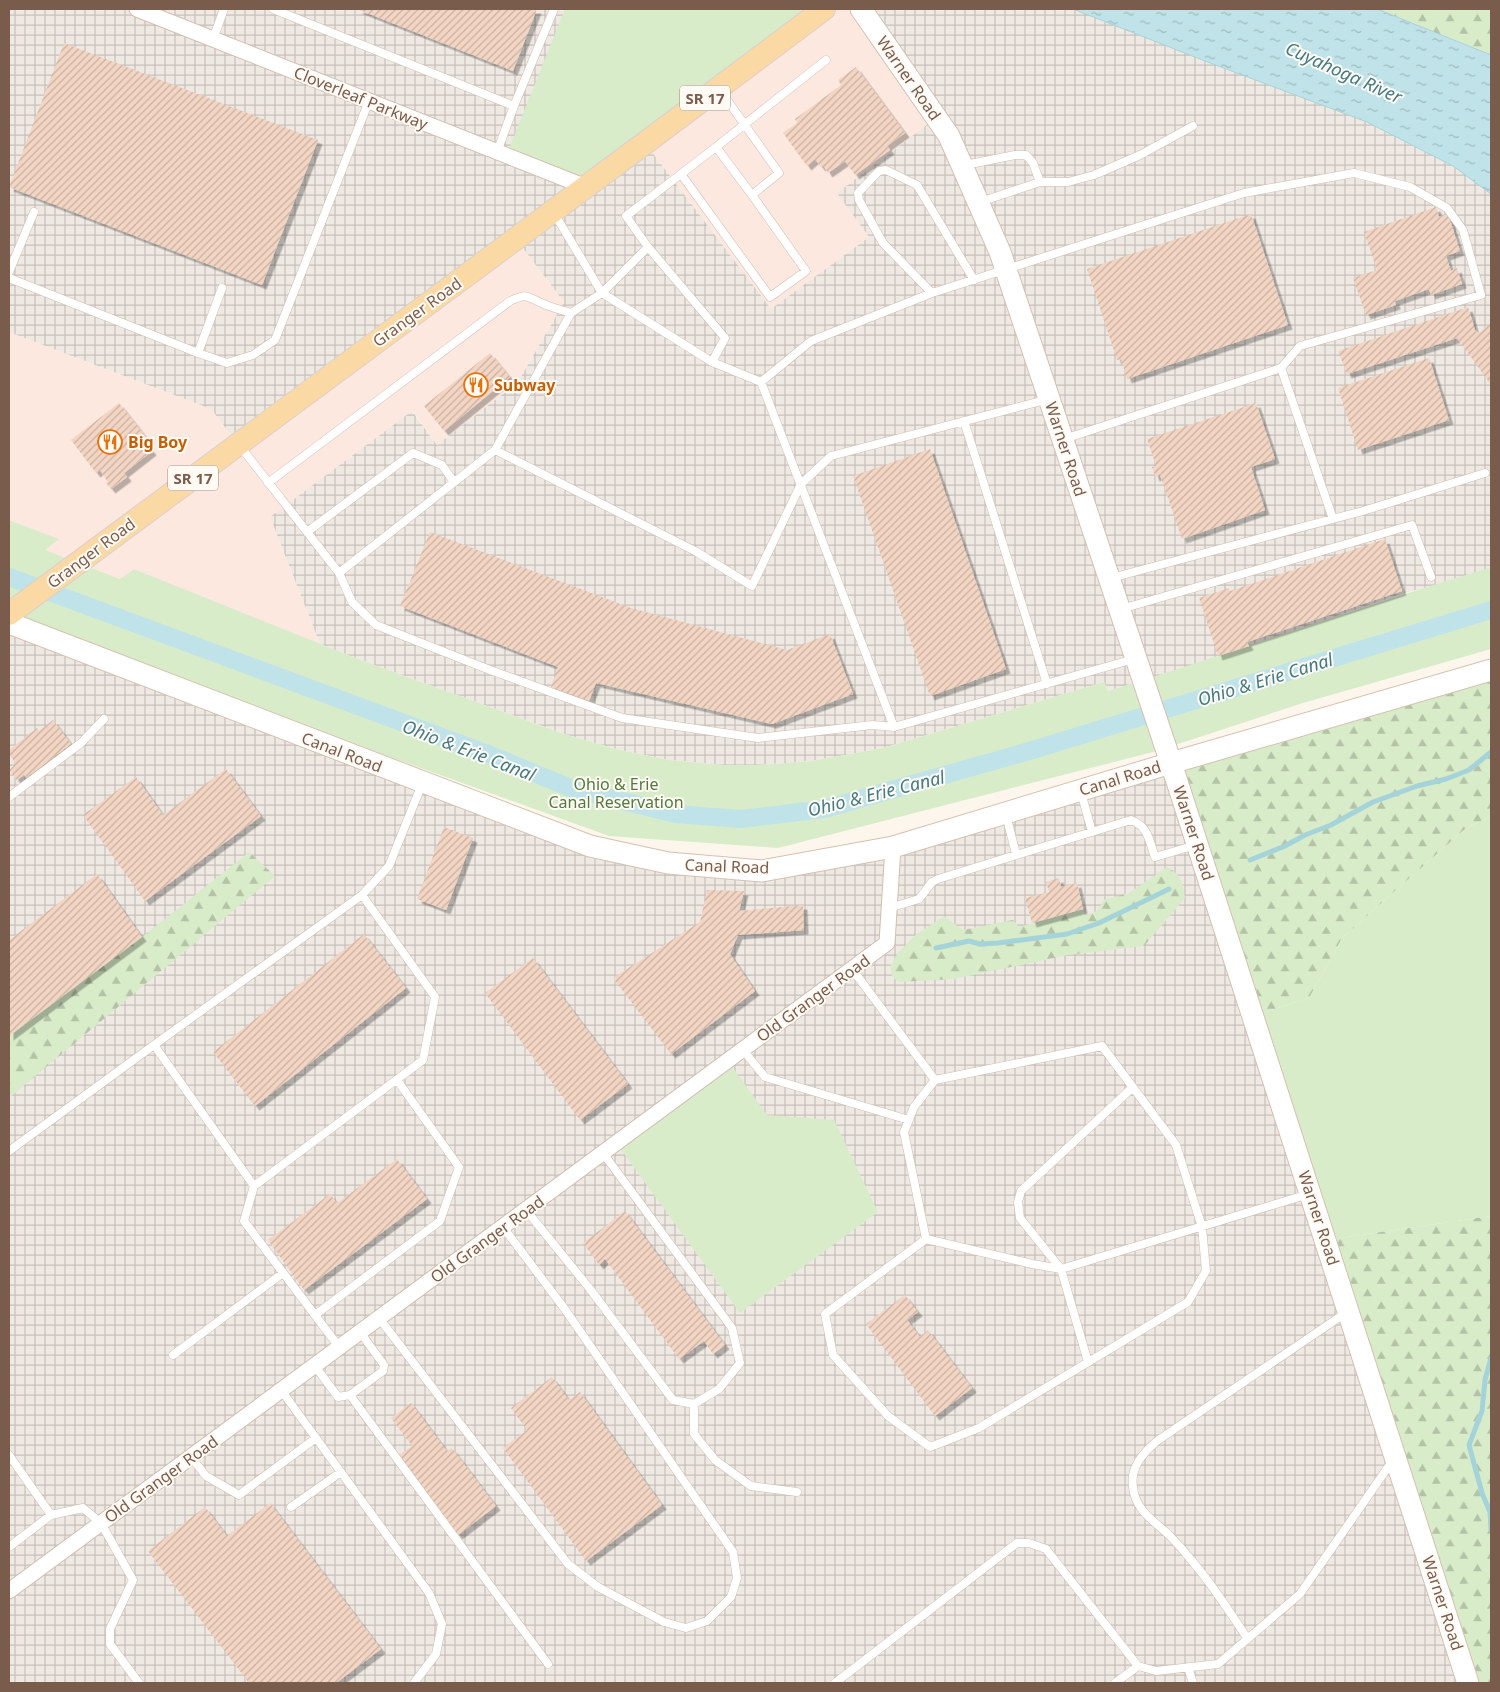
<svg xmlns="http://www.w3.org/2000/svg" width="1500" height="1692" font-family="'Noto Sans',sans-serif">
  <defs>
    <pattern id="industrial-grid" width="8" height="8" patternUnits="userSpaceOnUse" patternTransform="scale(1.25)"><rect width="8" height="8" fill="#efe9e4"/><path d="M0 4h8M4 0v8" fill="none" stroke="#c7c0bb"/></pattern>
    <pattern id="forest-firs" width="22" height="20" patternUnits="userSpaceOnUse" patternTransform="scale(1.25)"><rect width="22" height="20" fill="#d8ecc9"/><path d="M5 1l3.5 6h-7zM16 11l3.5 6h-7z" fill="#b4c2a5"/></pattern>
    <pattern id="water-ripples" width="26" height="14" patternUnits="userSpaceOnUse" patternTransform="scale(1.25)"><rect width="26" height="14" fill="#bfe3e8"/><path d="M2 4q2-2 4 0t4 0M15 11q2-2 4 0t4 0" fill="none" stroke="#a0bbbe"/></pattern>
    <pattern id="building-hatch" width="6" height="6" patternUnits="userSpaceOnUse" patternTransform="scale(1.25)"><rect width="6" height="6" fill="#f3d5c3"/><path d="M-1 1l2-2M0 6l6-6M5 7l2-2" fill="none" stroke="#cab0a1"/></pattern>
    <filter id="shadow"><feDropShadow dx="4.5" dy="4.5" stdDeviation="0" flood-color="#0004"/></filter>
  </defs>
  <rect width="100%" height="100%" fill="#fdf6ec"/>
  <path fill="#fde8e0" d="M824 9H861L936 118 869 237 771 310 645 143Z
    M516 239 564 302 518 382 437 445 413 411 270 517 320 644 134 569 120 579 44 550 58 539 9 520V332L211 409 238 444Z"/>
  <path fill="url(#industrial-grid)" d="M9 9H824L645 143 771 309 869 237 837 193 936 118 861 9H1073L1205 61 1367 122 1453 166 1491 194V571L1401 594 1181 669 1108 691 1104 682 883 748 812 761 758 765H722L669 760 616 749 564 734 358 659 320 644 270 517 412 411 437 445 518 382 564 302 516 239 238 444 211 409 9 332Z
    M9 624 590 846 762 871 1171 763 1468 1683H9Z"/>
  <path fill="#d8ecc9" d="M565 9H823L586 187 506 156Z
    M9 520 59 539 45 550 120 579 134 569 358 659 564 734 616 749 669 760 722 765H758L812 761 883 748 1104 682 1108 691C1236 652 1361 606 1489 568L1490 571H1491V649L1303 703 1157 751 778 848 609 836 382 754 9 612Z
    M1491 816V1216L1326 1240 1253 1016 1309 998 1342 938 1465 829Z
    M728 1061 767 1115 834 1120 878 1212 740 1313 616 1143Z"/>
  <path fill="url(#forest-firs)" d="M1377 9H1491V55Z
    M1491 670V816L1465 829 1342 938 1309 998 1253 1016 1171 763Z
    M249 852 275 876 9 1098V1035L142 937Z
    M1167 867C1181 874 1183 883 1185 898L1144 946 1068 955 954 979 898 982 892 976 890 966 898 953 914 936 944 916 963 930 1013 920 1019 927 1083 909 1085 915C1095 913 1099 911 1103 900L1129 893Z
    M1491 1216V1683H1468L1326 1240Z"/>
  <path fill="url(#water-ripples)" stroke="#a5d3da" d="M1073 9H1377L1491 55V194L1453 166 1367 122 1205 61Z"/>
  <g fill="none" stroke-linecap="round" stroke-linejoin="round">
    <path stroke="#a5d3da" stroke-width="5" d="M1250 860 1285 846 1305 835 1331 825 1373 802 1417 786 1446 779 1469 770 1491 752
      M936 948 969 941 980 944 998 943 1067 934 1099 923 1169 889
      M1491 1358 1485 1380 1482 1411 1469 1445 1482 1493 1490 1512 1491 1529"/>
    <path stroke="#bfe3e8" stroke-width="18" d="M9 577 488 754 573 789 676 814 741 819 824 809 1026 752 1491 610"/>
  </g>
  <path fill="url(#building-hatch)" filter="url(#shadow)" d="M357 9H537L513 71Z
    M64 43 318 140 262 285 9 187Z
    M856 67 905 133 887 146 890 150 855 175 845 161 828 173 823 165 821 167 815 159 807 166 783 133 797 123 795 119 841 85 838 80Z
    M1436 207 1439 217 1448 214 1460 251 1446 256 1451 271 1457 268 1462 284 1431 295 1429 289 1395 301 1396 305 1366 315 1353 278 1377 270 1364 232Z
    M1251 214 1288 325 1127 379 1121 359 1117 360 1087 269Z
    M1468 307 1475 330 1479 333 1491 323V385L1457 338 1347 374 1338 351Z
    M490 353 510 377 444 431 424 406Z
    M1429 358 1449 420 1358 450 1338 388Z
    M119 403 149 441 146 443 152 451 124 473 127 477 111 489 106 483 108 482 100 470 96 473 71 440Z
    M1256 403 1275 459 1251 467 1265 510 1182 539 1160 475 1155 477 1152 467 1156 466 1147 439Z
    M930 449 1006 669 930 696 853 476Z
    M430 532 631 608 787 650 830 634 853 694 772 724 596 683 589 701 551 687 558 667 400 606Z
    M1385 539 1402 591 1247 642 1249 646 1218 656 1199 598 1229 588 1230 591Z
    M53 720 71 744 26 778 24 775 17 780 9 770 16 764 9 754V750L37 728 39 731Z
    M226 769 261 816 145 901 83 815 136 777 163 815Z
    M444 827 473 838 446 910 417 899Z
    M97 874 142 937 9 1036V940Z
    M1059 878 1061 887 1077 883 1083 909 1032 923 1025 898 1049 892 1046 882Z
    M707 890 744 891 739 911 803 905 804 930 738 935 730 954 755 991 671 1054 613 978 700 922Z
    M364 934 406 988 255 1106 213 1052Z
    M533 958 628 1084 580 1120 485 993Z
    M397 1159 427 1199 304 1290 268 1240 330 1194 337 1203Z
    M625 1211 725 1345 713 1354 704 1341 679 1359 605 1259 599 1265 583 1243Z
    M905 1295 918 1312 907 1320 920 1337 928 1330 972 1388 935 1416 866 1324Z
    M552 1377 569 1400 580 1392 662 1505 586 1561 503 1448 527 1430 511 1408Z
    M411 1403 447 1451 452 1448 496 1506 458 1535 398 1456 412 1446 391 1418Z
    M270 1503 381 1649 336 1683H249L148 1551 205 1507 227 1536Z"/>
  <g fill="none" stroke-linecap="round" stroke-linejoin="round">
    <g stroke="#d1beb0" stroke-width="9">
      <path id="lane" d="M273 9 514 106 497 152
        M213 39 224 9
        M720 90 779 173 752 195 716 147 826 60
        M514 106 554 9
        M716 147 681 174 770 297 806 271 752 195
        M965 165 1015 155H1026L1033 163 1040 182
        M681 174 626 216 648 247 602 293 712 362 761 382 811 341 932 293 1244 193 1354 173 1410 187 1447 208 1463 230 1481 295 1300 346 1281 368
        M980 202 1040 182H1068L1094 175 1140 155 1193 126
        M648 247 725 338 712 362
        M9 272 34 212
        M9 278 198 353 227 363 253 355 275 340 369 101
        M932 293 883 243 859 200 858 193 879 171 886 170 917 185 974 280
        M198 353 222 288
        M761 382 894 727
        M1049 399 831 456 801 484 752 586 695 551 495 450 339 573 352 602 376 625 490 670 622 718 758 738 872 725 894 727 1134 659
        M964 421 1047 684
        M1064 439 1281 368 1333 519
        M240 446 339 573
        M495 450 571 313
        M268 483 510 301C529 292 526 297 544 304 552 308 562 310 571 313L602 293 554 213
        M307 532 413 453 442 465 454 482
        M1111 578 1363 511 1485 473
        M1121 609 1412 525 1431 577
        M1081 792 1092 832
        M9 797 81 743 104 719
        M1006 815 1016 854
        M362 895 435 997 423 1060 254 1186 154 1045 362 895 389 866 422 784
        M889 908 919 899 932 882 938 879 1131 820C1149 827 1149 841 1155 857L1196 845
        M852 969 935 1080 1102 1046 1176 1145 1202 1227 1206 1271 1188 1302 979 1428 930 1447 888 1416 833 1355 825 1314 926 1239 904 1132 914 1107 935 1080
        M743 1050 765 1077 909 1120
        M9 1151 154 1045
        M254 1186 244 1221 339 1347
        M526 1210 590 1289 673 1400 694 1404 719 1389 740 1363 732 1328 603 1153
        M926 1239 1032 1264 1061 1269 1309 1194
        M315 1315 440 1221 459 1167 397 1080
        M379 1318 568 1564 598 1587 664 1622 686 1628 707 1621 731 1597 737 1578 733 1552 564 1308 503 1227
        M173 1355 283 1273
        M1088 1362 1061 1269 1020 1218 1018 1202 1021 1191 1133 1087
        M315 1366 338 1397 350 1395 383 1371 384 1365 360 1332
        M281 1390 429 1593 442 1624 436 1654 414 1683
        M350 1395 548 1664
        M694 1404V1434L715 1460 751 1486 797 1492
        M9 1455 51 1515
        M191 1457 206 1476 239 1495 316 1438
        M291 1507 341 1472
        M9 1547 51 1515 83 1508 101 1523 133 1580 110 1629V1644L139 1683
        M1248 1639C1230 1613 1213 1585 1192 1561 1185 1552 1177 1543 1169 1535 1154 1521 1135 1510 1133 1487 1130 1467 1143 1453 1157 1441L1347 1312
        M1188 1667 1193 1683
        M835 1683 1017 1543H1029L1046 1549 1138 1666
        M1115 1683 1138 1666 1156 1671 1218 1664 1300 1594 1393 1460"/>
    </g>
    <g stroke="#d1beb0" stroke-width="17">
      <path id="street" d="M137 9 586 187
        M9 1591 887 943 893 847"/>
    </g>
    <g stroke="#d6c0b0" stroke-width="23">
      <path id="secondary" d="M861 9 949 136 1000 252 1171 763 1468 1683
        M9 623 590 846 668 863 762 871 893 847 1171 763 1491 670"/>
    </g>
    <g stroke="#dad1cd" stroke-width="24">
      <path id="primary" d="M9 614 645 143 824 9"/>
    </g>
    <use href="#lane" stroke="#fff" stroke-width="8"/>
    <use href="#street" stroke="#fff" stroke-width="15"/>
    <use href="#secondary" stroke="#fff" stroke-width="21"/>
    <use href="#primary" stroke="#fbd9a5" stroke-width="22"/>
  </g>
  <defs>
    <g id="restaurant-ring" transform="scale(1.25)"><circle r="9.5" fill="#fffaf3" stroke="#e8710a" stroke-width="1.5"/><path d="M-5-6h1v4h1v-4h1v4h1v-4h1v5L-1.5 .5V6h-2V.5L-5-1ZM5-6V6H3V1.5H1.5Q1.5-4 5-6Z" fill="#e8710a"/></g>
  </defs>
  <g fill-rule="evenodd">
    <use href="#restaurant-ring" x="476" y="385"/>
    <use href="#restaurant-ring" x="110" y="442"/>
  </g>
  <g text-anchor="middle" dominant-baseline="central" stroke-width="4" stroke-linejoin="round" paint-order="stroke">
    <g fill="#fffaf3" stroke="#a28b7f" stroke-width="1">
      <rect x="680" y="85.5" width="50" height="25" rx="4"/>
      <rect x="168" y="465.5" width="50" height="25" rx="4"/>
    </g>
    <g font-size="15" font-weight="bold" fill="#7a5c4d">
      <text x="705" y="98">SR 17</text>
      <text x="193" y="478">SR 17</text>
    </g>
    <g font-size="16" fill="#7a5c4d" stroke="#fffaf3">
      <text transform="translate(909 78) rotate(55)">Warner Road</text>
      <text transform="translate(361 98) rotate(22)">Cloverleaf Parkway</text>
      <text transform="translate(417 312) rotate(-36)">Granger Road</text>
      <text transform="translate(1066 449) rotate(72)">Warner Road</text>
      <text transform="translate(91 553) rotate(-37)">Granger Road</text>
      <text transform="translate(342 752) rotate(21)">Canal Road</text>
      <text transform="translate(1120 778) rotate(-17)">Canal Road</text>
      <text transform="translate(1194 833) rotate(72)">Warner Road</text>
      <text transform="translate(727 866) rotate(2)">Canal Road</text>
      <text transform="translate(813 998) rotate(-36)">Old Granger Road</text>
      <text transform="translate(1319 1218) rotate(72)">Warner Road</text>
      <text transform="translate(487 1239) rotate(-36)">Old Granger Road</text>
      <text transform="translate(161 1479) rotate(-36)">Old Granger Road</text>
      <text transform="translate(1443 1603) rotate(72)">Warner Road</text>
    </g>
    <g font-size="16" font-weight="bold" fill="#c56008" stroke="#fffaf3" text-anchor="start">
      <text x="494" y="385">Subway</text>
      <text x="128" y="442">Big Boy</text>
    </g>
    <g font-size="16" fill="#537a41" stroke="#fffaf3">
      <text x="616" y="784">Ohio &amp; Erie<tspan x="616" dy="18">Canal Reservation</tspan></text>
    </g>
    <g font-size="18" font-style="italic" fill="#437c86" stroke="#fffaf3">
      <text transform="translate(1344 72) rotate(24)">Cuyahoga River</text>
      <text transform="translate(1265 679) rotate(-17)">Ohio &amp; Erie Canal</text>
      <text transform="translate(469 750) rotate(21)">Ohio &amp; Erie Canal</text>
      <text transform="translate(876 793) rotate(-14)">Ohio &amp; Erie Canal</text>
    </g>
  </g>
  <rect width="1500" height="1692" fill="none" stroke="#7a5c4d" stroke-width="20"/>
</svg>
